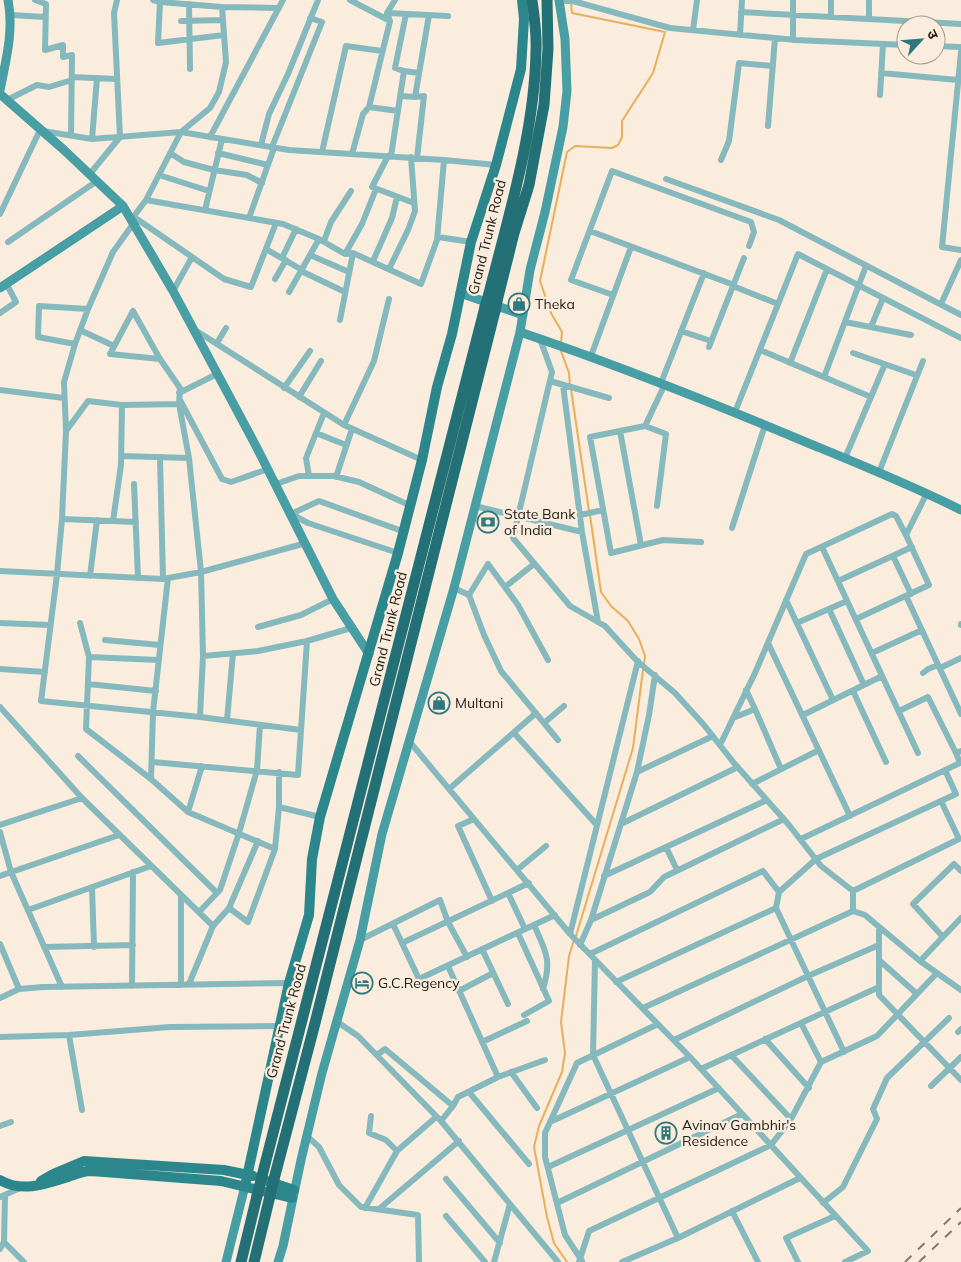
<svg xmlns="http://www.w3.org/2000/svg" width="961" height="1262" font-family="Mulish,'Noto Sans Devanagari',sans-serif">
  <rect width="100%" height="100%" fill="#faeddd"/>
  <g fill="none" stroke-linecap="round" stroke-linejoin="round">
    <path stroke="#e9ae59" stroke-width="2" d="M561 343 562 332 551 313 540 281 567 152 575 146 612 148 618 145 622 137V121L653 73 665 32 572 13 571 3
      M561 351 569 373 570 385
      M571 389 589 511
      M590 515 601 592 611 606 628 621 639 639 645 656 644 665
      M576 936 633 748 643 670
      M567 1262 554 1243 547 1217 534 1147 539 1126 562 1072 565 1053 561 1022 569 956 574 940"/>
    <path stroke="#85b9bd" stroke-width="6" d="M35 0 46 4 45 50 63 45V57L72 55 71 135
      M153 0 160 2 222 7 279 8
      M350 0 390 21
      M395 0 387 13 390 21 369 107 398 111
      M793 0V40
      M831 0V17
      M560 1H573L670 28 796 40 906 45
      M160 2 158 43 224 35
      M189 4 190 69
      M741 12 961 24
      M387 13 448 16
      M11 15 45 17
      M869 19V0
      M181 21 222 20
      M693 30 697 0
      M740 35 742 0
      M936 46 961 47
      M961 52 942 247 961 250
      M404 71 419 73
      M881 73 958 80
      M72 77 116 79
      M880 95 883 44
      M401 96 415 97 424 96 417 158
      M415 97 429 15
      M7 100 37 85 49 87 72 80
      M768 126 775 38
      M43 131 92 139 181 132 289 150 444 160 496 165
      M210 137 283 0
      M92 139 97 78
      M261 145 269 114 288 74 318 0
      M272 147 322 22 310 18
      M322 152 346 46 382 51
      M170 153 184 162 214 170 247 175 262 183
      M218 153 268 165
      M352 154 363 114 369 107
      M388 156 372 187 414 203
      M391 156 404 71 395 68 406 14
      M721 160 729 141 739 63 773 66
      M89 175 120 137 114 13 117 0
      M159 175 209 191
      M666 179 779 220 961 315
      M146 200 283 224 319 239 345 254 353 253 421 284 437 240 444 160
      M205 210 222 139
      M0 214 40 130
      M134 217 224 279 251 287 276 223
      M249 218 274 148
      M131 220 146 200 181 132 210 108 219 92 226 62 222 7
      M133 224 113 252 88 309 75 344 64 382 66 431 62 519 57 574 41 701 200 717 301 730
      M590 231 734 285
      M438 237 471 242
      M324 241 331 222 351 191
      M8 242 97 181
      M266 249 302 270
      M345 254 362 224 376 189
      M310 255 349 272
      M282 258 296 229
      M373 261 392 218 397 197
      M389 269 408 230 415 211 411 157
      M301 271 345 292
      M275 279 286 260
      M733 286 778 304
      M173 291 192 257
      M289 292 319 239
      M613 295 571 280 612 171 751 222 754 232 749 246
      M941 304 961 260
      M133 311 160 359 180 388 179 404 189 458 201 572 203 656 200 717
      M133 311 110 354 160 359
      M0 313 16 302 6 283
      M340 320 353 253
      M845 322 911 335
      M871 327 883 298
      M80 330 114 346
      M195 330 344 425 422 460
      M681 331 711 341
      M540 339 552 372 513 538 570 606 605 626 637 661 675 693 704 725 734 763 789 825 821 866 853 891V911
      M217 343 226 328
      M75 344 38 337 39 306 88 309
      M709 347 744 258
      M760 350 871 397
      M853 353 916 375
      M591 356 631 247
      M790 363 827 269
      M824 377 866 266
      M550 381 609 398
      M661 383 704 273
      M665 384 645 426 590 437 611 553 663 540 701 542
      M563 385 582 532 598 622
      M284 388 310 351
      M0 390 64 398
      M179 393 217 374
      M299 397 321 361
      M180 400 222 479 231 482 268 469
      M735 412 798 254 961 338
      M344 425 374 361 389 299
      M645 426 666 434 657 506
      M66 431 88 401 122 405 179 404
      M620 431 641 545
      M316 433 346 445
      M122 456 189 458
      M160 457 163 579
      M845 458 885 364
      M879 472 923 361
      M309 476 306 458 324 413
      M336 477 352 429
      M134 484 138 578
      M276 484 299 476H334L359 482 409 505
      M475 506 582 532
      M291 514 319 501 402 531
      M291 514 308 523 398 553
      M580 515 603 510
      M62 519 136 522
      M113 521 121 465 122 405
      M732 528 765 425
      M822 547 918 753
      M893 556 911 594
      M0 571 163 579 201 572 306 543
      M90 576 97 520
      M838 581 912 547
      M505 587 534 564
      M454 588 469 595
      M906 596 961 714
      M786 600 833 700
      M829 609 864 685
      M856 619 929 585 906 535 927 493
      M0 623 50 625
      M80 623 89 657 86 729 151 779 188 812 275 849
      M797 623 847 601
      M961 624V625
      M258 627 301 615 333 599
      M105 640 160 645
      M768 643 850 816
      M872 653 922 630
      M203 656 258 651 307 641 351 628
      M89 657 159 660
      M548 660 518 605 488 564 469 595 484 635 501 671 558 740
      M940 668 961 658
      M0 669 45 672
      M923 673 928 669 938 665
      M88 684 156 691
      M746 690 755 709
      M853 691 886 762
      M0 707 82 798 213 926
      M899 711 928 697 956 753
      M803 715 882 676
      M733 718 755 709 781 769
      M227 720 233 653
      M544 723 564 706
      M514 733 595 823
      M409 741 570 934 690 1057 868 1251 845 1262
      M720 745 755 673 806 554 892 514 896 516 906 535
      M78 756 217 893
      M152 762 298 775 307 641
      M637 772 713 736
      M151 779 153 712 168 578
      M752 784 819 750
      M449 789 536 713
      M279 807 320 817
      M188 812 202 766
      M474 819 458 826 492 901
      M621 824 738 767
      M0 825 82 798
      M0 832 11 872 62 987
      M801 839 960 763 956 753 961 751
      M666 847 677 870
      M517 870 546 846
      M0 876 119 835
      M604 876 767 800
      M92 887 94 947
      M853 891 959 839 941 801
      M508 893 525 929
      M229 908 248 922 275 849 279 807V772
      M776 908 844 1052
      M28 910 151 866
      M199 912 220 890 239 833 257 770 260 725
      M591 920 650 892 664 877 784 819
      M393 924 419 979 555 915
      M534 925C546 952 552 960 543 989
      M879 927V995L961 1080
      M518 933 549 1001 524 1015
      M570 934 638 661
      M943 937 913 904 954 864 961 871
      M360 940 440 900 448 922 467 957
      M402 943 529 883
      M0 944 19 989
      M580 945 591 920 637 772 649 715 655 675
      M44 947 133 945
      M482 949 508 1004
      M590 954 763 871 779 892
      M595 960 593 1055 678 1238
      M879 960 917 994
      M920 961 961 918
      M448 966 498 1077
      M616 982 776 908 779 892 816 859 956 794 945 770
      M189 984 213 926 229 908 258 841
      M181 985V895
      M132 986 133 872
      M459 991 493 973
      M0 998 19 989 43 987 289 983
      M643 1008 853 911 865 915 920 961 961 990
      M336 1021 358 1036 441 1121 558 1262
      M801 1023 821 1062
      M958 1032 961 1029
      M69 1035 82 1110
      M0 1037 69 1035 170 1027 280 1026
      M765 1039 809 1088
      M674 1040 808 976 879 945
      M482 1042 527 1021
      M377 1055 385 1049 453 1106
      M731 1055 791 1119
      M701 1069 879 987
      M511 1072 537 1108
      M931 1086 961 1057
      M469 1092 529 1164
      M371 1116 369 1133 386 1140 397 1151
      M441 1121 453 1106 458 1097 498 1077 545 1060
      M550 1122 690 1057
      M0 1126 11 1122
      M309 1138 319 1147 339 1185 361 1207 418 1215 419 1262
      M548 1167 719 1088
      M446 1179 500 1243
      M5 1196 4 1242 24 1262
      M0 1197 20 1188
      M557 1203 742 1114
      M823 1203 843 1187 877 1119 873 1109 887 1078 949 1018
      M365 1208 397 1151 436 1117
      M379 1209 459 1141
      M732 1211 758 1262
      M446 1216 485 1262
      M0 1249 4 1242
      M582 1261 565 1235 545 1157V1133L577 1063 658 1024
      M494 1262 510 1204
      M579 1262 589 1231 771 1145 791 1119 821 1062 877 1036 937 973
      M622 1262 678 1238 800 1178
      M798 1262 786 1238 835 1216"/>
    <path stroke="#479ea4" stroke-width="9" d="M0 90C6 60 14 30 8 0
      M0 94 64 150 123 206 173 291 257 448 333 599 369 654
      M0 288 123 206
      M460 293 523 315
      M520 332C617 365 713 403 808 443 859 464 911 485 961 510
      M226 1262 245 1186
      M278 1262 283 1246 301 1160 322 1073 360 940 382 834 454 588 520 332 530 270 545 212 563 127 567 91 565 39 559 0"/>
    <path stroke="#2c878c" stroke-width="10" d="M0 1180C22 1193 46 1184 68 1177 76 1174 83 1171 91 1171L221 1181 292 1198
      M41 1181 53 1174 84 1161 224 1170 253 1176
      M267 1181 294 1190
      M245 1186 289 983 309 915 312 859 320 817 398 553 422 460 437 387 452 334 471 242 496 165 521 69 524 19 522 0"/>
    <path stroke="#237176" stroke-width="11" d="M488 297C508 218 535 131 536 50 537 33 534 16 532 0
      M497 301 514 233 529 185 544 105 548 49 547 0
      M262 1176 485 307
      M274 1179 314 1027 495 311
      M241 1262 257 1196
      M254 1262 270 1196"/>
    <path stroke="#82796f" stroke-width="2" stroke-dasharray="9 9" stroke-linecap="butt" d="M905 1262 961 1208
      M919 1262 961 1222"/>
    <path stroke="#237176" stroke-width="11" d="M485 307 488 297
      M495 311 497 301
      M257 1196 262 1176
      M270 1196 274 1179"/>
  </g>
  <defs>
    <g id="shop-ring" transform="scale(1.125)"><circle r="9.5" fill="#faeddd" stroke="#2f787d" stroke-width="1.5"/><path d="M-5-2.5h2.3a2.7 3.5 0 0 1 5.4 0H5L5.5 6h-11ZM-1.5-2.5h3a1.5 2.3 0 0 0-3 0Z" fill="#2f787d"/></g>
    <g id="bank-ring" transform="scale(1.125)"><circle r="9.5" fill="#faeddd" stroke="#2f787d" stroke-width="1.5"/><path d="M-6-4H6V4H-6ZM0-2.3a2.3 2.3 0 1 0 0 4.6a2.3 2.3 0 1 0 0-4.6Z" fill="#2f787d"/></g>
    <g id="hotel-ring" transform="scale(1.125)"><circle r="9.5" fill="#faeddd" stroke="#2f787d" stroke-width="1.5"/><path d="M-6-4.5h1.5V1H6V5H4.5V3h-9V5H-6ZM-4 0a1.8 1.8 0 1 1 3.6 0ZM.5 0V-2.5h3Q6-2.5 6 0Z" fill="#2f787d"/></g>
    <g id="building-ring" transform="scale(1.125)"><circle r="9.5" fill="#faeddd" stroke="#2f787d" stroke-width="1.5"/><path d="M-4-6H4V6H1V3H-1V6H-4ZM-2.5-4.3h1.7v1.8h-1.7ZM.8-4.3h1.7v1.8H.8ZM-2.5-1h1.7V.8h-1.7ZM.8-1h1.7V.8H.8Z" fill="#2f787d"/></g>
  </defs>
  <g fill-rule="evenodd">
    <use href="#shop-ring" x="519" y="304"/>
    <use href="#bank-ring" x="488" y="522"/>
    <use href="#shop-ring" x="439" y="703"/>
    <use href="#hotel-ring" x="362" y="983"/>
    <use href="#building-ring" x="666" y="1133"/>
  </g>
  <g text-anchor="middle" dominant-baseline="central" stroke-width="4.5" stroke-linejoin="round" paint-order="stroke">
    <g font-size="14" fill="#211c17" stroke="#faeddd">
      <text transform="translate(487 237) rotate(-76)">Grand Trunk Road</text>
      <text transform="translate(388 629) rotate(-76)">Grand Trunk Road</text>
      <text transform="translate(286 1021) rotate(-75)">Grand Trunk Road</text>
    </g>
    <g font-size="14" fill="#211c17" stroke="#faeddd" text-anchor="start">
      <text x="535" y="304">Theka</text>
      <text x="504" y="514">State Bank<tspan x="504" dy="16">of India</tspan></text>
      <text x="455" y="703">Multani</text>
      <text x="378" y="983">G.C.Regency</text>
      <text x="682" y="1125">Avinav Gambhir's<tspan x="682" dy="16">Residence</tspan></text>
    </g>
  </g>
  <g transform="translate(921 40) rotate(64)"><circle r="24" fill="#faeddd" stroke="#a3998e"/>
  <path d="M0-4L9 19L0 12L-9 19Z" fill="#2f787d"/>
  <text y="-8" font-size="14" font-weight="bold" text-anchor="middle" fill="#211c17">उ</text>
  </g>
</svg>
